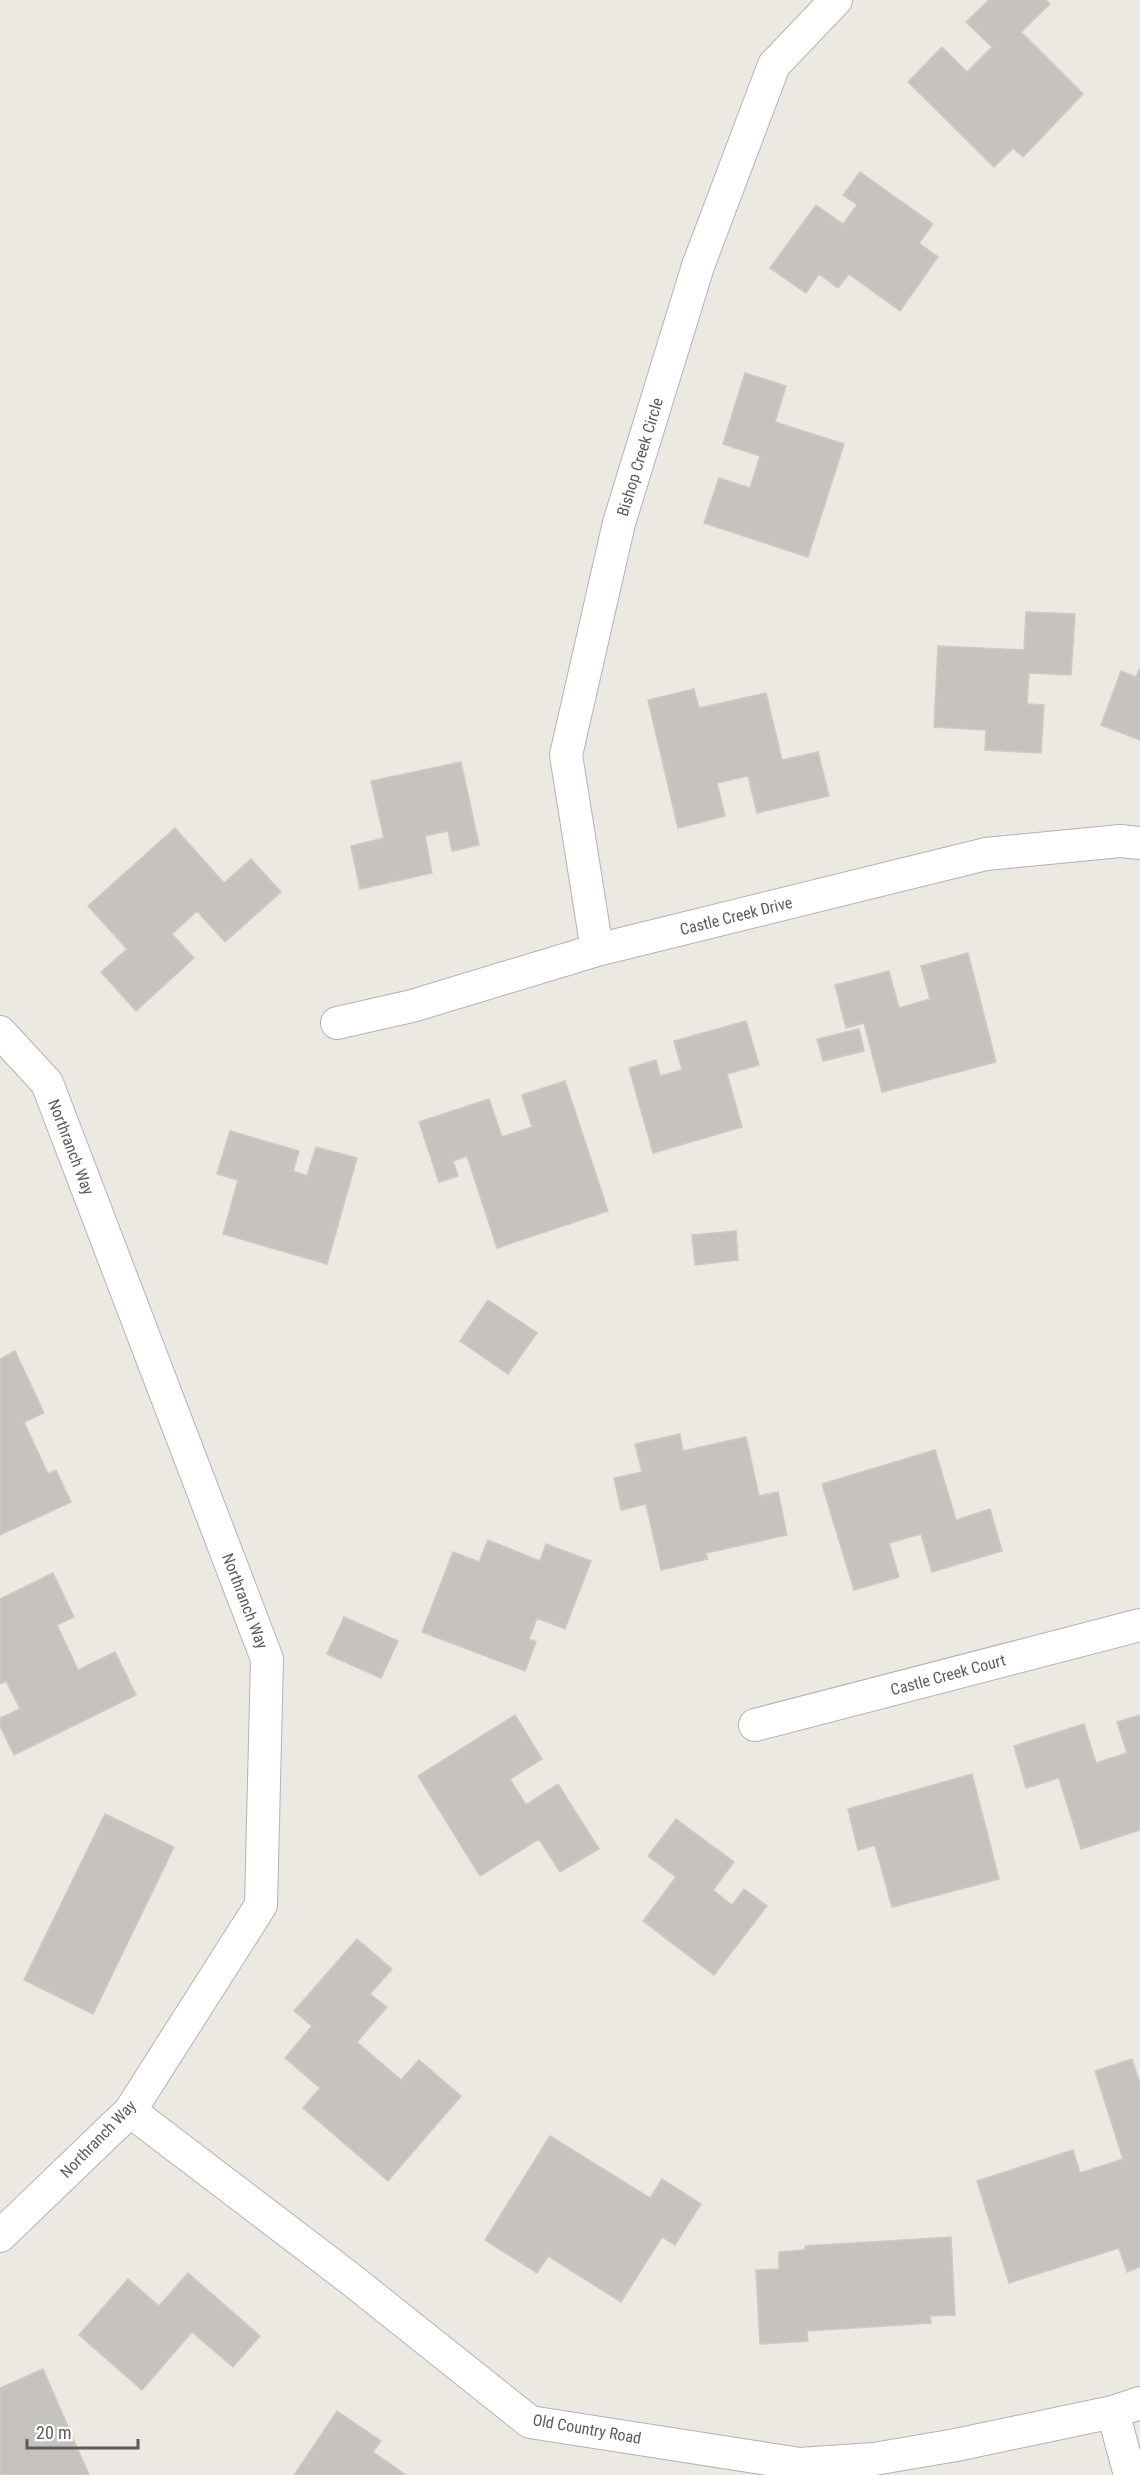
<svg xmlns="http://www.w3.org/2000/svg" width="1140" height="2475" font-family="'Roboto Condensed',sans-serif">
  <rect width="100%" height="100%" fill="#ebe9e1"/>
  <path fill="#c6c3be" stroke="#cecac0" stroke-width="1.5" d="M989 0H1046L1050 4 1021 32 1083 94 1023 157 1013 148 994 167 908 82 942 47 967 72 992 47 966 22Z
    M860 172 933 224 919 243 938 257 900 311 849 274 838 288 819 274 806 293 770 268 816 205 843 224 857 205 843 195Z
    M745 373 786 386 775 422 844 444 808 557 704 523 719 478 750 488 760 456 723 444Z
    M1026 612 1075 614 1071 675 1029 673 1027 704 1044 705 1041 753 985 750 986 730 934 727 938 646 1024 650Z
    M1140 668V740L1101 725 1121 671 1136 677Z
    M694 689 699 708 766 693 782 760 818 752 829 796 757 813 748 776 717 783 725 816 678 828 648 700Z
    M461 762 479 845 452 851 448 831 425 836 432 873 360 889 351 846 384 838 371 781Z
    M175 828 224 883 251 859 281 892 225 942 197 911 172 934 194 958 136 1011 101 972 127 949 88 906Z
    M968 953 996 1062 882 1092 864 1023 846 1028 835 985 889 971 899 1008 930 999 921 966Z
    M746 1021 759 1065 727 1074 742 1127 653 1153 629 1068 656 1060 660 1076 682 1070 674 1041Z
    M859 1029 864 1051 823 1061 817 1039Z
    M565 1081 608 1211 497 1248 467 1156 453 1161 458 1176 439 1182 419 1122 489 1099 502 1137 532 1127 522 1095Z
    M230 1131 299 1151 293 1171 307 1176 316 1147 357 1158 327 1264 223 1234 238 1180 217 1174Z
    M736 1231 738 1260 695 1265 692 1235Z
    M488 1300 537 1333 508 1374 460 1341Z
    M15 1351 44 1413 24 1422 48 1474 56 1470 71 1502 0 1535V1359Z
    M680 1434 683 1451 746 1437 759 1496 778 1492 787 1535 706 1553 708 1559 661 1570 646 1504 621 1510 614 1478 642 1472 635 1444Z
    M935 1450 956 1520 990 1509 1002 1551 932 1572 921 1534 889 1543 899 1577 854 1590 822 1484Z
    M488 1540 540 1561 546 1544 591 1561 565 1629 537 1618 529 1639 536 1642 525 1671 422 1632 453 1552 479 1562Z
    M53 1573 74 1617 57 1625 78 1670 115 1652 136 1695 14 1755 0 1726V1718L20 1709 6 1681 0 1684V1599Z
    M344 1617 398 1641 381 1678 327 1654Z
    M515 1715 542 1759 510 1779 526 1805 558 1784 599 1849 560 1872 539 1839 480 1876 418 1776Z
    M1140 1715V1830L1081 1849 1059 1778 1026 1788 1014 1746 1084 1724 1096 1763 1127 1753 1117 1722Z
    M972 1774 999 1879 892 1907 875 1845 858 1850 848 1809Z
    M105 1814 174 1847 93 2014 24 1980Z
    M676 1819 734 1862 713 1890 732 1905 744 1889 767 1906 714 1975 643 1921 676 1877 648 1856Z
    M357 1939 392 1969 370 1994 387 2007 357 2042 401 2080 419 2060 461 2096 388 2181 303 2108 320 2088 285 2058 312 2026 294 2011Z
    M1132 2059 1140 2084V2267L1127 2272 1119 2248 1009 2283 977 2181 1073 2150 1080 2173 1123 2159 1095 2071Z
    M550 2136 650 2198 662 2179 701 2204 675 2245 662 2237 621 2302 548 2256 537 2273 485 2240Z
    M951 2237 955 2315 930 2316 931 2323 807 2331 808 2341 760 2344 756 2270 779 2269V2252L805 2250V2246Z
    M188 2273 260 2336 233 2367 192 2332 142 2390 79 2335 128 2279 159 2306Z
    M43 2369 89 2475H0V2388Z
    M337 2411 381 2441 373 2452 406 2475H294Z"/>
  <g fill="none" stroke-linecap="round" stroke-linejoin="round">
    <g stroke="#b1b3b7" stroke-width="34">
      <path id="street" d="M597 950 566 755 619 523 698 266 774 65 836 0
        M337 1023 412 1006 597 950 986 854 1120 841 1140 843
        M0 1032 47 1083 267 1659 261 1905 130 2111 0 2236
        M755 1725 1140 1625
        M130 2111 348 2277 530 2422 800 2464 874 2459 956 2445 1113 2412 1140 2403
        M1113 2412 1130 2475"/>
    </g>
    <use href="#street" stroke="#fff" stroke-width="32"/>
  </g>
  <g text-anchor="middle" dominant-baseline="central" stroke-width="4.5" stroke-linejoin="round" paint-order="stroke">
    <g font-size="16" fill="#5a5c60" stroke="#fff">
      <text transform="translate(640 457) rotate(-73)">Bishop Creek Circle</text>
      <text transform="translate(736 916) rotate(-14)">Castle Creek Drive</text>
      <text transform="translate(71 1147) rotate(69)">Northranch Way</text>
      <text transform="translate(245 1601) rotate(69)">Northranch Way</text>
      <text transform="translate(948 1675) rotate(-15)">Castle Creek Court</text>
      <text transform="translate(98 2139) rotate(-46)">Northranch Way</text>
      <text transform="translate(587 2429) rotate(10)">Old Country Road</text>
    </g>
  </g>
  <path d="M27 2439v9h111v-9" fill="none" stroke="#5a5c60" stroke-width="3"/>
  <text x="36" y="2439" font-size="18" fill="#5a5c60" stroke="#ffffff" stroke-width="4.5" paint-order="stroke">20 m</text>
</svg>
